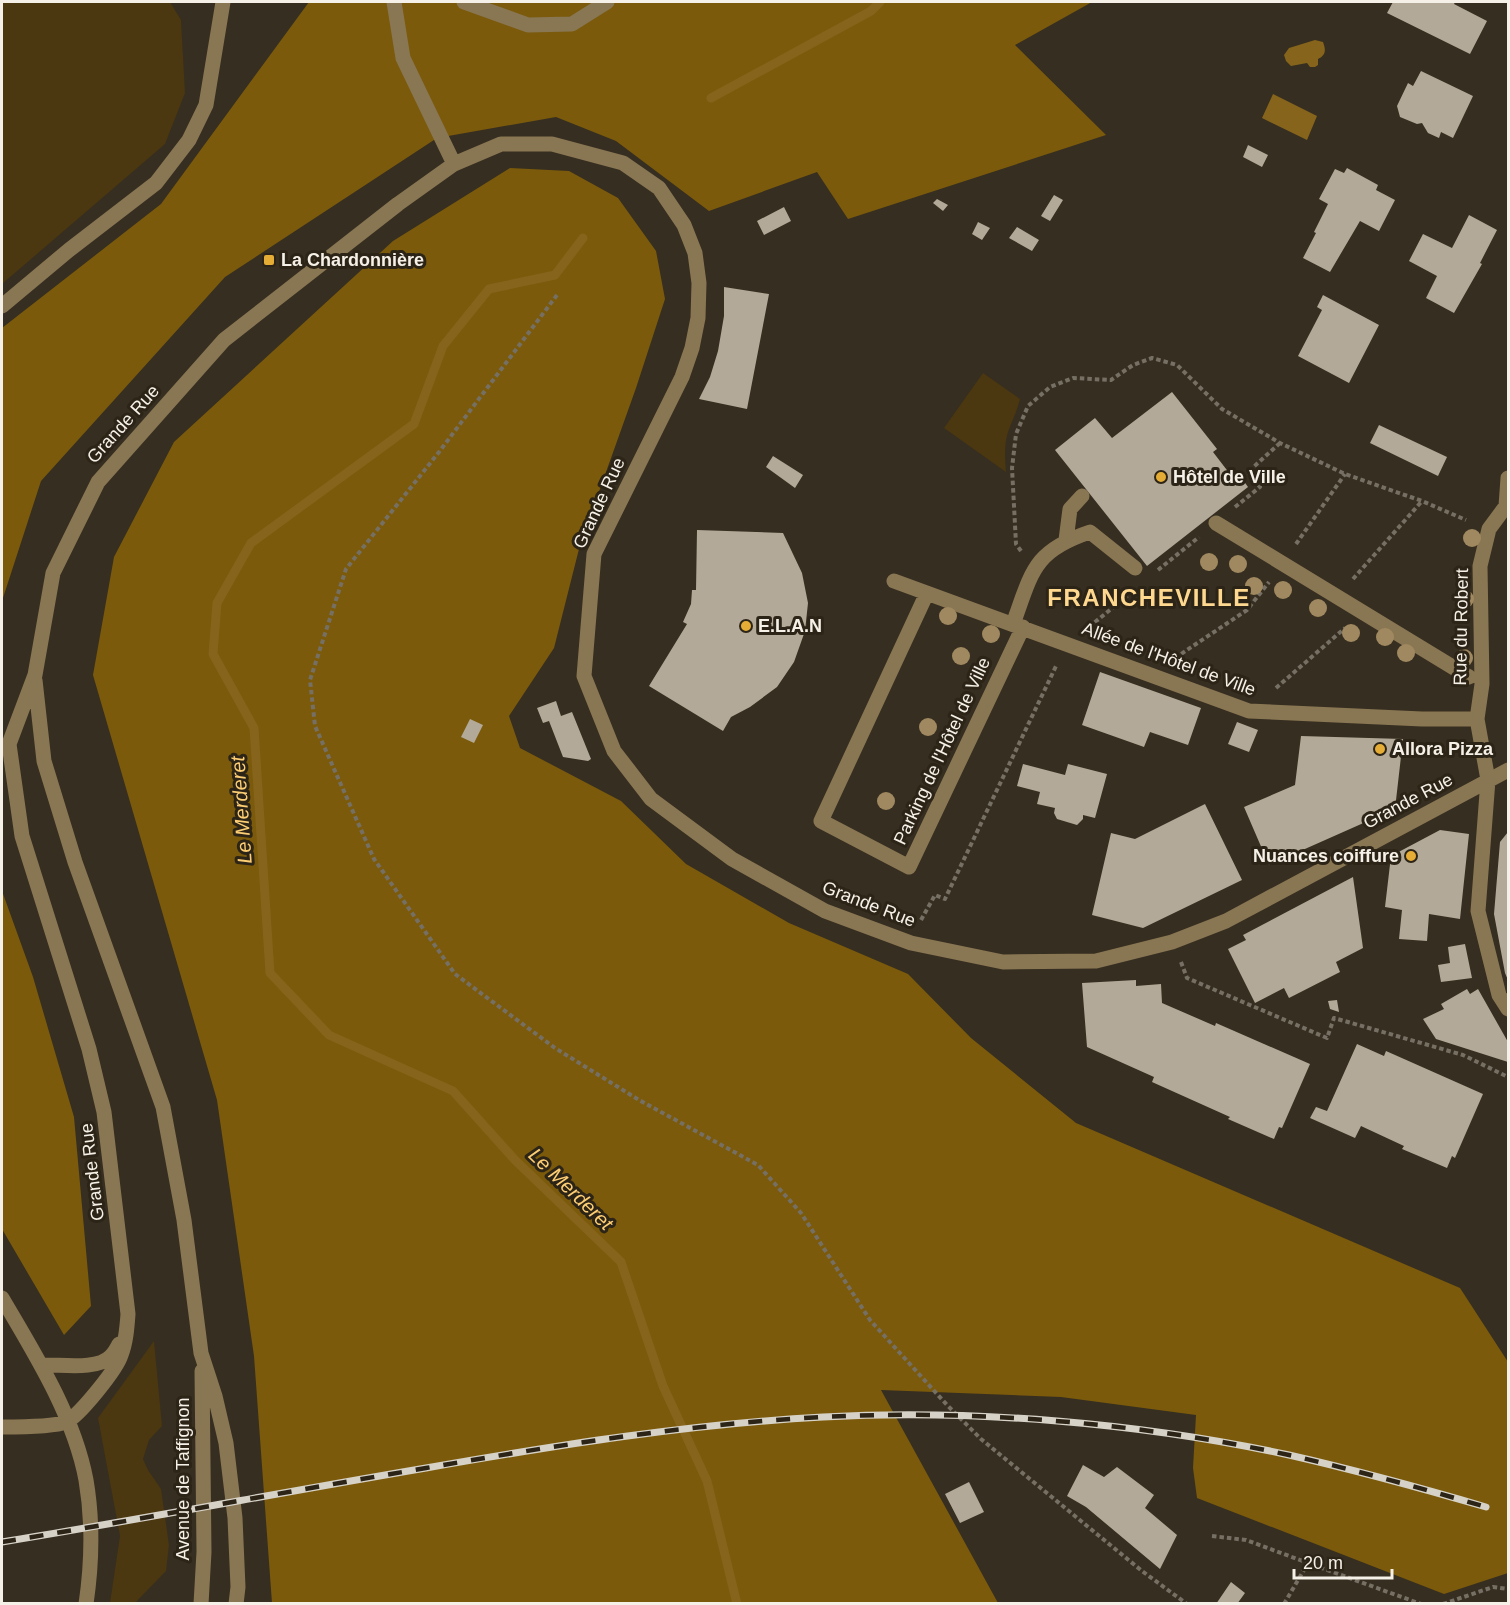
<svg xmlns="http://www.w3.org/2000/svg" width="1510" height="1605" font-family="Helvetica,sans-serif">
  <rect width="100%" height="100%" fill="#362e20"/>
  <path fill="#4b3710" d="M2 2H170L181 20 185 93 165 144 2 284Z
    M983 373 1020 399C1017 411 1012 421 1008 432 1004 444 1005 459 1006 472L944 428Z
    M154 1341 162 1426 149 1440 143 1459 148 1470 161 1489 169 1545 166 1571 135 1603H110L120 1536 98 1418Z"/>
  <path fill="#7b5a0b" d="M309 2H1092L1015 45 1106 135 848 219 817 172 709 211 616 141 556 117 437 138 225 277 41 481 2 601V328L161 204Z
    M510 168 569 171 618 198 656 251 665 299 636 388 580 545 554 648 509 716 520 748 621 801 686 864 789 923 908 974 971 1038 1076 1123 1460 1288 1508 1362V1573L1444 1594 1197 1498 1193 1468 1196 1415 1061 1397 881 1390 998 1603H272L254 1356 217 1100 93 675 114 557 174 442 393 241Z
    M2 891 33 977 74 1117 91 1306 64 1335 2 1229Z"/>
  <path fill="#86641b" d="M1315 40 1323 42C1326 50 1326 55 1318 59V65L1315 67H1310L1307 63 1291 66 1286 61 1284 55 1289 48Z
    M1273 94 1317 116 1307 140 1262 118Z"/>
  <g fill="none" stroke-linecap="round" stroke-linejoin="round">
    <path stroke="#86641b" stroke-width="9" d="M711 98 871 11 880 2
      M583 238 555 275 489 289 443 346 414 424 251 543 217 603 213 654 254 728 270 973 329 1035 453 1091 515 1160 621 1262 663 1386 707 1481 737 1604"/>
  </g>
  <path fill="#b3a998" d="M1393 2H1455L1454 4 1487 21 1470 54 1387 13Z
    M1421 71 1473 96 1453 138 1441 132 1439 138 1428 133 1422 123 1417 124 1400 117 1397 106 1408 83 1413 86Z
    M1248 145 1268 155 1262 167 1243 157Z
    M1347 168 1378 185 1376 190 1395 200 1379 231 1360 221 1330 272 1303 258 1316 233 1314 232 1328 204 1319 199 1335 169 1344 173Z
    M1054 195 1063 200 1050 221 1041 216Z
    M937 199 948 205 943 211 933 203Z
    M784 207 791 221 764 235 757 221Z
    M1469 215 1497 230 1480 263 1482 264 1454 313 1426 298 1437 276 1409 261 1423 234 1452 248Z
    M978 222 990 228 982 240 972 234Z
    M1017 227 1039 240 1032 251 1009 238Z
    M724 287 769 294 747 409 699 399 710 377 718 351 724 316Z
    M1323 295 1379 325 1349 383 1298 356 1322 310 1317 307Z
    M1172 392 1217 449 1213 452 1233 478 1238 473 1248 487 1147 566 1055 450 1095 418 1112 438Z
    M1379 425 1447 457 1438 476 1370 443Z
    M773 456 803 475 795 488 766 467Z
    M697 530 783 533 802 573 808 603 805 631 794 662 777 687 750 707 731 717 723 731 649 686 687 624 683 622 691 604 692 590H696Z
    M1100 672 1201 708 1188 745 1150 732 1144 747 1082 725Z
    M556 701 561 716 572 712 591 759 588 761 563 757 549 721 543 723 537 708Z
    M470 719 483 725 474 743 461 737Z
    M1237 722 1258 730 1249 752 1228 744Z
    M1301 736 1403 739 1395 809 1269 865 1244 807 1295 785Z
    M1023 764 1065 775 1068 764 1107 774 1095 818 1083 815V819L1077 825 1057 819 1054 813 1055 808 1037 804 1040 792 1017 786Z
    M1205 804 1242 880 1143 928 1092 915 1111 833 1135 839Z
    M1440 830 1469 834 1460 919 1429 914 1427 941 1399 939 1402 910 1385 907 1391 856Z
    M1508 832V980L1505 973 1494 914 1500 842Z
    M1353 877 1363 948 1336 962 1340 972 1289 998 1284 988 1255 1003 1228 949 1246 940 1243 935Z
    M1465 944 1472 978 1441 982 1438 965 1450 963 1448 947Z
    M1136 980V986L1161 984 1162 1003 1215 1026 1216 1023 1310 1064 1282 1128 1279 1127 1274 1139 1228 1119 1230 1117 1152 1082 1154 1077 1087 1047 1082 983Z
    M1467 989 1470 994 1478 989 1508 1042V1062L1436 1039 1423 1019 1444 1009 1441 1004Z
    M1337 1000 1339 1012 1330 1009 1328 1001Z
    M1357 1044 1384 1056 1386 1051 1483 1094 1455 1158 1452 1156 1447 1168 1402 1149 1404 1146 1361 1126 1355 1138 1310 1118 1316 1107 1327 1111Z
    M1083 1465 1104 1477 1117 1467 1154 1495 1145 1508 1177 1535 1160 1569 1086 1507 1067 1496Z
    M969 1482 984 1512 960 1523 945 1494Z
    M1231 1582 1245 1593 1237 1604H1216Z"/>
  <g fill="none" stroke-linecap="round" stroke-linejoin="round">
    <path stroke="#766f63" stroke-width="4" stroke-dasharray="4.5 3" stroke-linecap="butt" d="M557 295 439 452 346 569 310 680 315 726 374 859 455 974 555 1048 639 1100 758 1165 801 1213 870 1320 947 1405 981 1439 1142 1571 1187 1604
      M1235 507 1260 487 1248 472 1280 443
      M1296 544 1345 474
      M1021 551 1016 544 1012 468 1016 434 1028 406 1050 387 1073 378 1111 380 1133 365 1152 358 1177 365 1222 409 1280 443 1345 474 1422 501 1466 520
      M1158 570 1199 537
      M1353 579 1422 501
      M1089 627 1132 592
      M1175 658 1247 610 1269 582
      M1276 688 1345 628
      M921 920 935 895 945 899 1057 664
      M1181 962 1187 978 1327 1038 1334 1018 1463 1055 1508 1077
      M1212 1536 1246 1540 1308 1563
      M1284 1604 1308 1563 1421 1604
      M1443 1604 1493 1587 1508 1589"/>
    <path stroke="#897653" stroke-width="15" d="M394 2 403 58 454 164
      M464 2 528 25 572 24 607 2
      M2 306 69 250 156 183 189 140 206 105 223 2
      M1508 478 1506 506 1489 529 1480 566 1482 684 1477 719 1488 780 1478 911 1499 995 1508 1009
      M1216 523 1469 677
      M1066 540 1070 509 1082 496
      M894 581 1249 711 1422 719H1477
      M927 593 821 821 909 867 1023 627
      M1013 624C1032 572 1033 551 1090 532L1135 568
      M35 680 44 761 75 862 163 1107 184 1220 201 1353 215 1396 226 1443 235 1518 238 1587 236 1604
      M2 1298C35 1354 74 1416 86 1480 93 1521 92 1563 86 1604
      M41 1365C60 1364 97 1371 111 1356 114 1353 117 1348 119 1344
      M2 1427C16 1427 53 1427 66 1422 79 1416 117 1369 121 1355 126 1342 127 1328 128 1314L104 1112 89 1049 22 836 9 744 35 675 53 573 98 482 224 340 398 204 454 164 501 144H552L623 163 659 188 684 225 695 253 699 283 698 318 692 348 682 377 594 554 584 676 614 751 651 799 732 859 825 911 911 943 1003 962 1096 961 1172 942 1226 921 1508 770
      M201 1604 204 1552 202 1371"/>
    <g stroke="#d7d2c8" stroke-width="7">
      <path id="rail" d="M2 1542C143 1519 284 1492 426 1468 558 1445 689 1424 823 1417 974 1409 1141 1423 1289 1455 1355 1470 1421 1488 1486 1507"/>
    </g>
    <use href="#rail" stroke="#2c2416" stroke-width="4.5" stroke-dasharray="14" stroke-linecap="butt"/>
  </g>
  <g fill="#a08960">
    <circle cx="1472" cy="538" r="9"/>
    <circle cx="1209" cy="562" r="9"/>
    <circle cx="1238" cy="564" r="9"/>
    <circle cx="1254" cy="586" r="9"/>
    <circle cx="1283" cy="590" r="9"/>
    <circle cx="1465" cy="599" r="9"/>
    <circle cx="1318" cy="608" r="9"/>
    <circle cx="948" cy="616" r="9"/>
    <circle cx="1351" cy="633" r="9"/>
    <circle cx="991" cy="634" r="9"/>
    <circle cx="1385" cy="637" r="9"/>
    <circle cx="1406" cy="653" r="9"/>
    <circle cx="961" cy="656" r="9"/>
    <circle cx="1464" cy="658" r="9"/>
    <circle cx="928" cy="727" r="9"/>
    <circle cx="886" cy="801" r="9"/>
  </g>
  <g fill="#e5ad35" stroke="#2c2416" stroke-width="2">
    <rect x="263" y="254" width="12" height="12" rx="3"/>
    <circle cx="1161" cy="477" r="6"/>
    <circle cx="746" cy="626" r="6"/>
    <circle cx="1380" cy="749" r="6"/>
    <circle cx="1411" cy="856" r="6"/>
  </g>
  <g text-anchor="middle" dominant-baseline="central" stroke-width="6" stroke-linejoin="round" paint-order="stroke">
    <g font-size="18" font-weight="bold" fill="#f6f1e8" stroke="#2c2416" text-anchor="start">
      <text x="281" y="260">La Chardonnière</text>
      <text x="1173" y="477">Hôtel de Ville</text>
      <text x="758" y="626">E.L.A.N</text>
      <text x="1392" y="749">Allora Pizza</text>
      <text x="1399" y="856" text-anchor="end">Nuances coiffure</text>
    </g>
    <g font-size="18" fill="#f6f1e8" stroke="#2c2416">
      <text transform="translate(123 424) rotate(-48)">Grande Rue</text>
      <text transform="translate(599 503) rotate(-65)">Grande Rue</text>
      <text transform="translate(1461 627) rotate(-89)">Rue du Robert</text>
      <text transform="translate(1169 659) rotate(20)">Allée de l'Hôtel de Ville</text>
      <text transform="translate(942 751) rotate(-65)">Parking de l'Hôtel de Ville</text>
      <text transform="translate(1408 801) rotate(-28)">Grande Rue</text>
      <text transform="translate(869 904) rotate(21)">Grande Rue</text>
      <text transform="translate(92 1172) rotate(-97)">Grande Rue</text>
      <text transform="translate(183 1479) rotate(-90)">Avenue de Taffignon</text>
    </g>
    <g font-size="20" font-style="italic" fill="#fdce74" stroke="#2c2416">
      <text transform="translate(241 810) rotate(-94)">Le Merderet</text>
      <text transform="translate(571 1189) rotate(44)">Le Merderet</text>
    </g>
    <g font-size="24" font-weight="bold" letter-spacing="1.5" fill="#ffd890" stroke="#2c2416">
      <text x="1149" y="597">FRANCHEVILLE</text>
    </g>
  </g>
  <rect width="1510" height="1605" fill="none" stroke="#f6f1e8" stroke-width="6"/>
  <path d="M1294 1569v9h98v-9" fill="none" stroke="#f6f1e8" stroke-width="3"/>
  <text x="1303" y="1569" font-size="18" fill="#f6f1e8" stroke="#2c2416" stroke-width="4.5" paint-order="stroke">20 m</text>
</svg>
